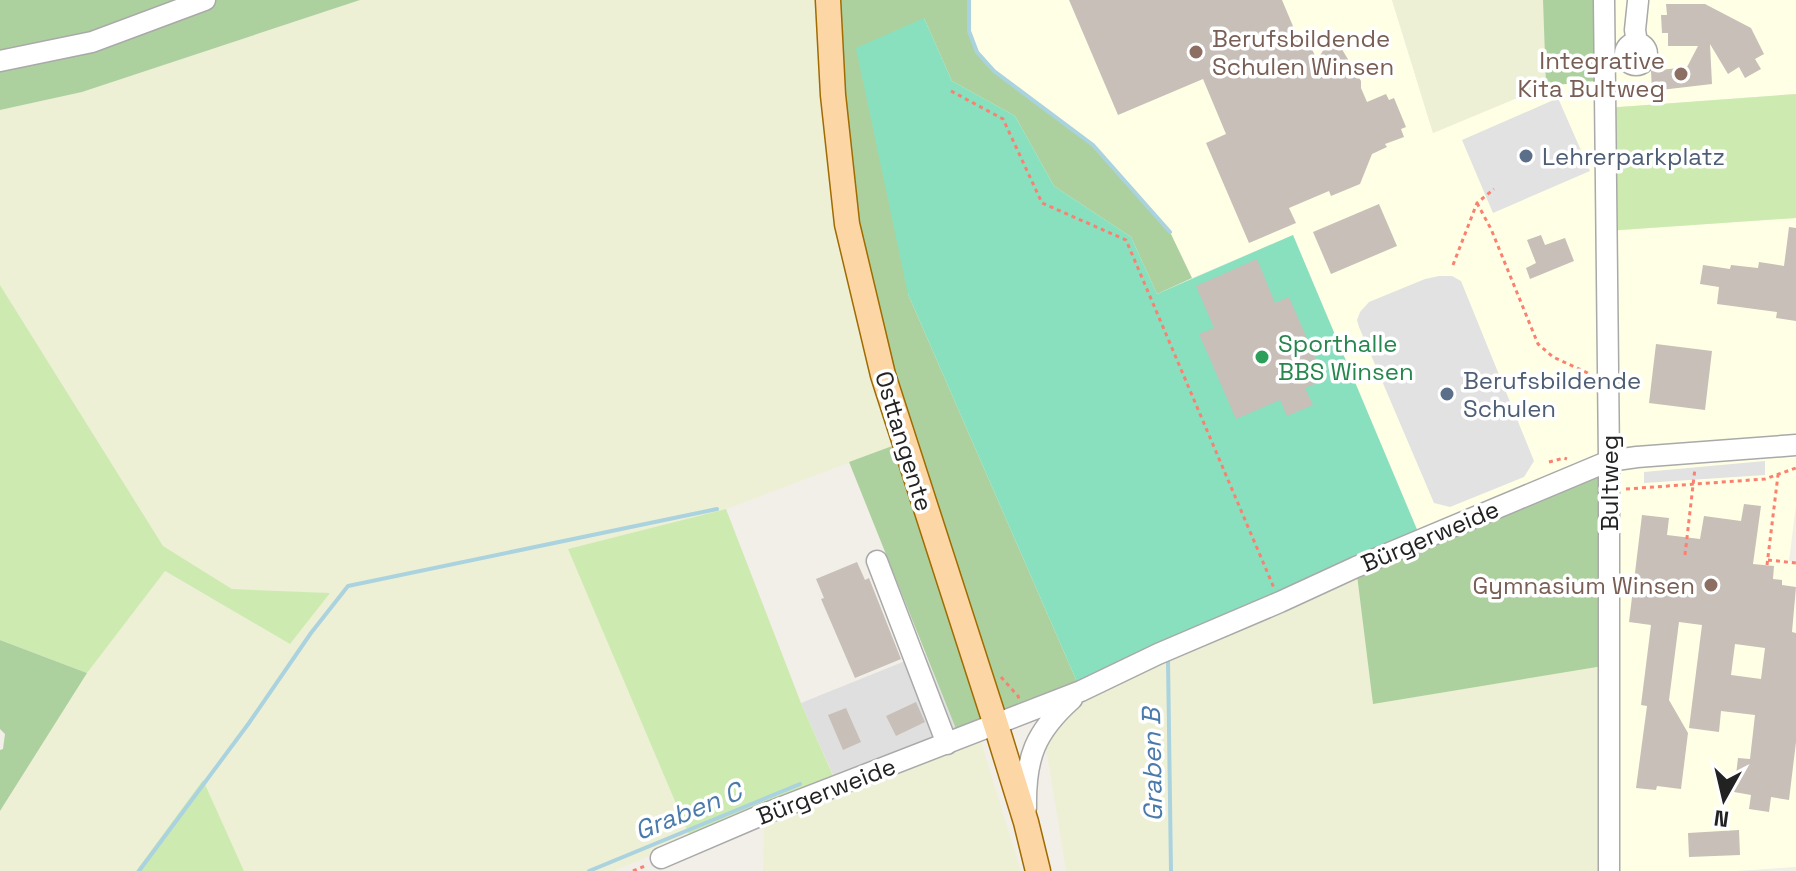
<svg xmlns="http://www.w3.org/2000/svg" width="1796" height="871" font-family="'Space Grotesk',sans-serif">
  <rect width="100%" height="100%" fill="#f2efe9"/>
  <path fill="#e0dfdf" d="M925 653 960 739 838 786 801 703Z"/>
  <path fill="#ffffe5" d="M969 0H1392L1433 133 1546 86 1604 80V0H1796V94L1606 108V231L1796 218V505L1789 561 1796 563V867L1737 871H1609L1421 539 1293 235 1192 278 1170 232 1093 145 994 71 977 52 969 31Z"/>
  <path fill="#eef0d5" d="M360 0H828L904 442 726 509 569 549 691 839 614 871H244L203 781 136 871H0V811L87 673 164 571 290 644 329 593 232 589 163 546 0 285V110L82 92Z
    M1392 0H1543L1546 86 1433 133Z
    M1356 567 1609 665V871H1066L1043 729 1057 712Z
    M978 732 1021 871H763L764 814Z"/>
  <path fill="#cdebb0" d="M1796 94V218L1606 231 1605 108Z
    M0 285 163 546 232 589 330 593 290 644 165 571 87 673 0 640Z
    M726 509 801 703 835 780 691 839 568 549Z
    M203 780 244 871H136Z"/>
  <path fill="#add19e" d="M0 0H360L82 92 0 110Z
    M828 0H969V31L977 52 994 71 1093 145 1170 232 1192 278 1157 294 1131 237 1054 186 1015 116 952 81 924 18 908 294 1081 691 960 739 849 462 903 442 847 224Z
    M1543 0H1604L1605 80 1546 86Z
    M1609 461V665L1373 704 1356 567Z
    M0 640 87 673 0 811V750L3 749 5 734 0 729Z"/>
  <path fill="#88e0be" d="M924 18 952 81 1015 116 1054 186 1131 237 1157 294 1293 235 1421 539 1081 691 908 294 856 48Z"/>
  <path fill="#e2e2e2" d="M1558 98 1590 171 1493 213 1462 140Z
    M1439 276H1452L1461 281 1534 461 1524 477 1450 507 1434 503 1359 327 1357 320 1360 312 1369 302 1425 279Z
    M1765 461V475L1644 483V472Z"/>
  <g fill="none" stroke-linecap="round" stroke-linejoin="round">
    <path stroke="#aad3df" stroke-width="4" d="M969 0V31L977 52 994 71 1093 145 1170 232
      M1168 659 1171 871
      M139 871 249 723 311 633 348 586 717 509
      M589 871 800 784"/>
  </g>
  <path fill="#c7bfb8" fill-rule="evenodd" d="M1069 0H1282L1303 50 1311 47 1317 60 1328 43 1332 41H1337L1361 81V88L1367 102 1386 94 1389 100 1394 98 1406 127 1401 129 1404 137 1385 144 1387 147 1372 154 1360 184 1331 196 1329 191 1289 208 1296 223 1249 243 1206 143 1226 134 1203 79 1118 115Z
    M1666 4H1705L1751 28 1764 54 1755 59 1761 69 1745 78 1739 67 1728 74 1710 44 1712 84 1652 91 1651 71 1687 67 1698 46H1668V33H1662L1661 15H1667Z
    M1379 204 1397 246 1331 274 1313 232Z
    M1789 227 1796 228V321L1776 318 1777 312 1717 304 1719 287 1700 284 1703 265 1730 269 1731 265 1758 268 1759 262 1784 266Z
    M1541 235 1545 245 1565 238 1574 261 1530 279 1526 268 1536 263 1527 240Z
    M1257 259 1275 303 1289 297 1325 380 1305 388 1313 405 1287 416 1280 400 1236 419 1199 334 1214 328 1196 286Z
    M1656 344 1712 351 1705 410 1649 403Z
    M1744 504 1761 506 1753 564 1774 566 1773 579 1782 580V585L1796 587 1792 632 1796 633V742L1789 800 1771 797 1769 812 1749 809 1751 795 1734 792 1738 758 1750 759 1755 715 1721 711 1719 732 1689 728 1702 625 1679 622 1669 700 1688 733 1681 789 1657 786 1656 790 1636 788 1647 706 1641 705 1651 625 1629 622 1642 515 1669 518 1667 535 1700 539 1704 516 1741 521ZM1735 644 1765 648 1761 679 1731 675Z
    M857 562 865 580 869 578 901 659 855 678 821 599 824 598 816 579Z
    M916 702 925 722 896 736 886 716Z
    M846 708 861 742 843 750 828 715Z
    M1739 830 1740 855 1689 857 1688 833Z"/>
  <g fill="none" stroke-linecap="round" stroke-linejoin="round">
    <g stroke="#a9a9a9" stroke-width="23">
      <path id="minor" d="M1604 0 1609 461V871
        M1637 43 1635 30 1638 1
        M1625 54a11 11 0 1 1 22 0a11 11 0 1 1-22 0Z
        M0 61 92 42 205 0
        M877 561 947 744
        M1026 808C1025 758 1035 732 1072 699
        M661 858 764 814 1081 691 1158 654 1280 602 1356 567 1609 461 1637 457 1796 445"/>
    </g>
    <g stroke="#a06b00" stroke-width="27">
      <path id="major" d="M828 0 833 95 847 224 883 375 996 725 1026 822 1038 871"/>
    </g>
    <path stroke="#fa8072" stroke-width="3" stroke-dasharray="4 4" stroke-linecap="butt" d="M951 91 1003 119 1042 203 1126 240 1274 588
      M1477 203 1491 229 1538 344 1553 357 1590 374
      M1453 265 1477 203 1494 189
      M1549 462 1564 458 1567 459
      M1626 489 1765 479 1796 468
      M1685 555 1695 468
      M1768 560 1796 563
      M1767 565 1778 475
      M1001 677 1018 696 1019 699
      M633 871 647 865"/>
    <use href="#minor" stroke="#fff" stroke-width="20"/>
    <use href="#major" stroke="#fcd6a4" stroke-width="24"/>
  </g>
  <g fill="#8d6e63" stroke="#fff" stroke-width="3">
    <circle cx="1196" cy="52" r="8"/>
    <circle cx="1681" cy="74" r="8"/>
    <circle cx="1711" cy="585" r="8"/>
  </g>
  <g fill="#5c6f8a" stroke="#fff" stroke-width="3">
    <circle cx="1526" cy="156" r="8"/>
    <circle cx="1447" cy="394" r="8"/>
  </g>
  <circle fill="#2e9e5b" stroke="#fff" stroke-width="3" cx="1262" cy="357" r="8"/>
  <g text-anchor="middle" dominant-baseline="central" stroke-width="7" stroke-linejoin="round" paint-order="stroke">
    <g font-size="24" fill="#785e54" stroke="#fff" text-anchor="end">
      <text x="1212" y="38" text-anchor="start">Berufsbildende<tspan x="1212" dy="28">Schulen Winsen</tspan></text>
      <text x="1665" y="60">Integrative<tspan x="1665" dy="28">Kita Bultweg</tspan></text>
      <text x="1695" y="585">Gymnasium Winsen</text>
    </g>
    <g font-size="24" fill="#4e5e75" stroke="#fff" text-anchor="start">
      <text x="1542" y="156">Lehrerparkplatz</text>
      <text x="1463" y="380">Berufsbildende<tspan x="1463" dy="28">Schulen</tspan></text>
    </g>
    <g font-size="24" fill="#27864d" stroke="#fff" text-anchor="start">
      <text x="1278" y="343">Sporthalle<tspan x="1278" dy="28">BBS Winsen</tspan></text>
    </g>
    <g font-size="24" fill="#222" stroke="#fff">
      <text transform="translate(904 441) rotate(73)">Osttangente</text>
      <text transform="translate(1609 483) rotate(-90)">Bultweg</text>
      <text transform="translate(1430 536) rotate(-23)">Bürgerweide</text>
      <text transform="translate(826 791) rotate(-21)">Bürgerweide</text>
    </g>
    <g font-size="26" font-style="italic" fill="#4a7aab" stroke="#fff">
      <text transform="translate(1152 765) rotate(-91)">Graben B</text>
      <text transform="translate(688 811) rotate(-22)">Graben C</text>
    </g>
  </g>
  <g transform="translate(1724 799) rotate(188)" stroke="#ffffff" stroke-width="6" paint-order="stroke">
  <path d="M0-6L14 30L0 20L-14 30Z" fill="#222222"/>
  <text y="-12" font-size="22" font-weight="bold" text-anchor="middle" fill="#222222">N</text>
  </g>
</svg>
